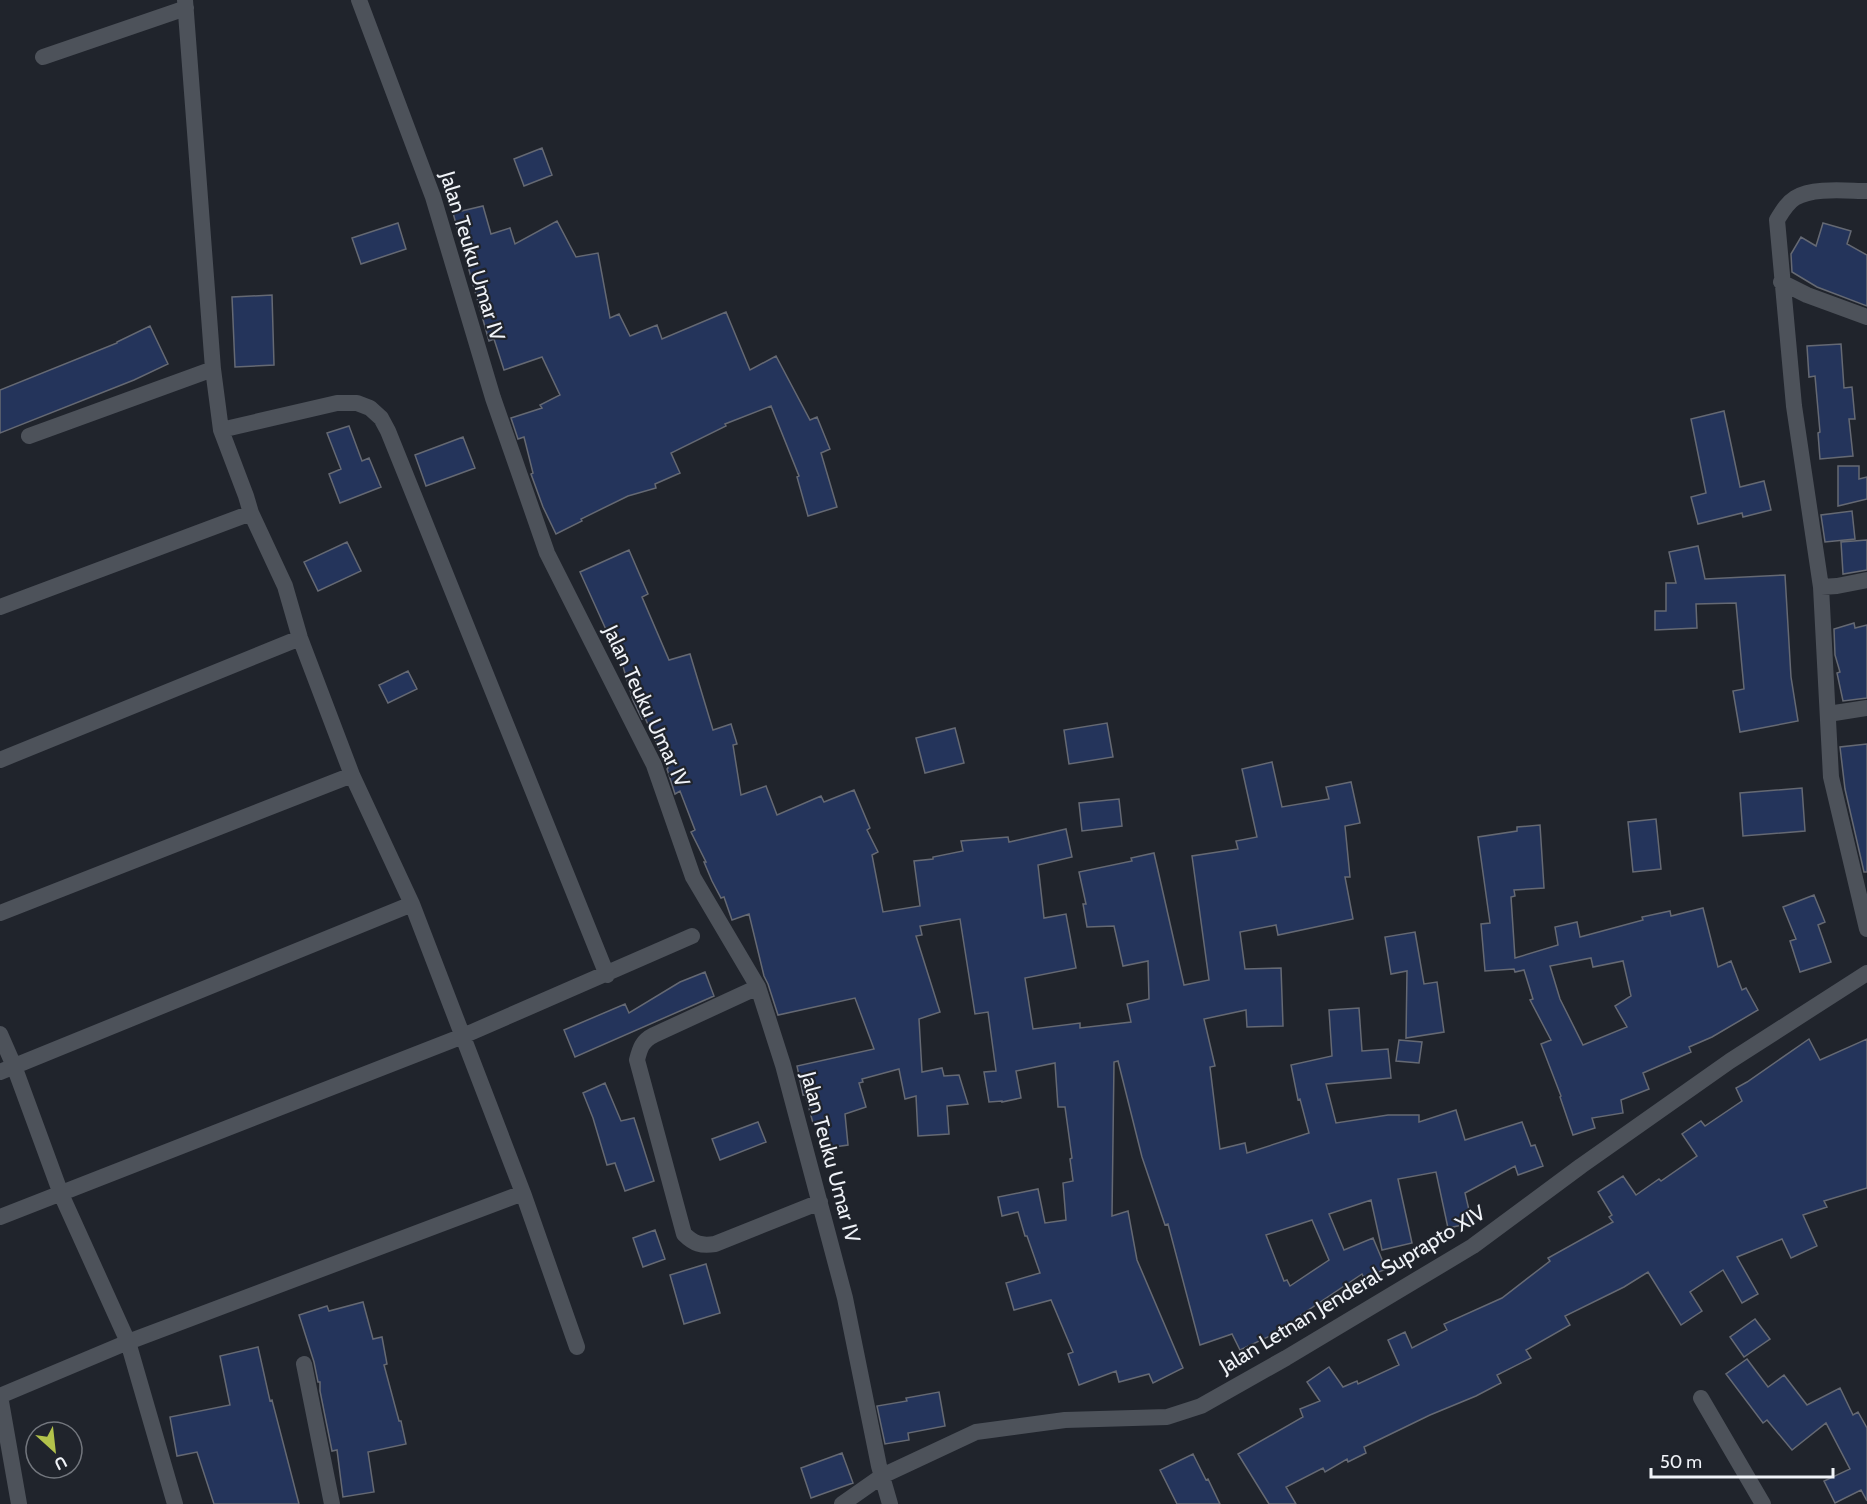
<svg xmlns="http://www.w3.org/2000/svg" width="1867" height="1504" font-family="Cabin,sans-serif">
  <rect width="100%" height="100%" fill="#20242c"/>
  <path fill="#24345b" stroke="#656973" stroke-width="1.5" fill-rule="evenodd" d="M542 148 552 175 524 186 514 159Z
    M483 206 491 234 510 228 515 244 557 221 576 257 598 253 610 318 619 314 630 336 657 325 662 339 726 312 750 370 776 356 810 420 817 417 830 449 821 453 837 507 808 516 797 477 799 476 771 406 725 424 726 426 671 453 680 473 655 484 656 488 628 496 581 519 582 521 556 534 543 507 531 474 533 473 524 437 518 439 511 418 542 408 540 405 560 395 542 357 504 370 494 339 489 341 453 213Z
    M398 223 406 249 361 264 352 238Z
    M1823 223 1851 231 1847 244 1867 255V306L1817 287 1792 272 1791 254 1801 237 1816 246Z
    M272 295 274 365 235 367 232 297Z
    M150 326 168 364 134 380 0 433V390L117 343V342Z
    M1841 344 1844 388 1852 387 1855 419H1849L1853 456 1820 459 1818 433 1820 432 1815 376 1809 377 1807 346Z
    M1724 411 1740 487 1764 481 1771 510 1743 517 1742 513 1698 524 1691 497 1706 493 1691 419Z
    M349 426 362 461 369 458 381 487 340 503 329 474 341 469 327 433Z
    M463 437 475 468 426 486 415 455Z
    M1838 466H1859V479L1867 477V499L1838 506Z
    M1852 511 1855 539 1825 542 1821 515Z
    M1867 540V570L1843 574 1841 542Z
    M347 542 361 571 318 591 304 562Z
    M1698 546 1705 579 1785 575 1791 677 1798 721 1740 732 1733 691 1744 689 1736 603 1696 604 1697 628 1655 630V611H1666V583H1676L1669 552Z
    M629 550 648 594 642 597 669 660 690 654 713 730 731 724 737 744 733 745 741 795 766 786 777 815 821 796 824 802 854 790 870 828 867 830 878 852 872 855 883 912 920 906 914 861 933 859V857L963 851 961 841 1008 837 1009 842 1066 829 1072 857 1038 865 1044 918 1066 914 1076 968 1025 978 1033 1029 1080 1023V1028L1131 1022 1127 1004 1149 999 1148 961 1123 966 1114 926 1087 927 1083 904H1086L1079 872 1132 861 1131 858 1154 853 1184 985 1209 980 1192 856 1238 849 1236 841 1257 837 1242 769 1272 762 1282 807 1329 799 1326 787 1351 782 1360 823 1345 826 1350 877H1345L1353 919 1278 935 1276 925 1240 932 1245 969 1281 968 1283 1026 1247 1027 1246 1010 1204 1019 1215 1066 1210 1067 1220 1149 1245 1143 1247 1153 1309 1133 1300 1099 1298 1100 1291 1065 1332 1056 1329 1010 1359 1008 1362 1051 1388 1049 1391 1078 1326 1084 1336 1123 1388 1115H1419V1122L1456 1110 1465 1140 1522 1122 1531 1146 1535 1145 1543 1166 1518 1175 1515 1166 1465 1193 1472 1223 1448 1228 1436 1172 1398 1179 1412 1243 1382 1250 1371 1200 1329 1214 1344 1250 1373 1238 1386 1269 1364 1278 1362 1274 1301 1315 1304 1320 1240 1350 1232 1334 1200 1345 1168 1224 1165 1225 1142 1157 1118 1061 1114 1062 1112 1216 1128 1211 1137 1260 1183 1368 1153 1383 1149 1374 1119 1382 1116 1371 1079 1385 1068 1354 1073 1352 1051 1300 1014 1310 1006 1283 1040 1273 1027 1236H1025L1018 1212 1002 1216 998 1197 1038 1189 1045 1223 1066 1220 1063 1183 1073 1181 1070 1159 1072 1158 1065 1107H1058L1055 1063 1016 1071 1021 1098 1002 1102V1101L989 1102 984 1072 996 1071 988 1012 975 1014 960 919 920 926 922 935 916 936 940 1012 919 1019 922 1072 942 1068 944 1076 959 1075 968 1104 947 1106 949 1134 918 1136 916 1096 905 1099 899 1069 862 1079 863 1082 859 1083 866 1107 845 1114 848 1145 820 1149 817 1122 813 1123 805 1094 803 1095 797 1066 874 1049 855 998 778 1015 768 984 764 976 749 914 732 920 724 897 721 898 712 881 704 862H706L691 832 695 830 680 791 675 794 667 769 668 768 645 718 642 719 633 700 619 653 617 654 580 572ZM1312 1220 1329 1260 1290 1286 1287 1280 1284 1281 1266 1235Z
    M1854 623 1855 628 1867 625V698L1843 701 1837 673 1840 672 1835 655 1834 629Z
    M408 671 417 689 388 703 379 685Z
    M1107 723 1113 757 1069 764 1064 730Z
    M955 728 964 763 925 773 916 738Z
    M1867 744V872H1864L1845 789 1840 747Z
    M1802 788 1805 831 1743 836 1740 793Z
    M1119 799 1122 826 1082 831 1079 803Z
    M1656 819 1661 869 1633 872 1628 822Z
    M1540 825 1544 888 1514 890 1515 896 1511 897 1515 958 1558 945 1555 927 1577 922 1580 937 1643 920 1642 917 1670 911 1671 916 1703 908 1718 967 1731 961 1742 990 1746 988 1758 1010 1712 1037 1689 1047 1691 1052 1643 1073 1649 1089 1621 1100 1623 1113 1592 1118 1595 1128 1573 1135 1560 1097 1561 1096 1541 1044 1551 1040 1530 1000 1533 999 1524 970 1515 972 1514 969 1485 971 1481 924 1490 923 1478 837 1517 831V827ZM1591 958 1593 967 1623 961 1631 996 1615 1006 1627 1027 1583 1045 1560 999 1550 966Z
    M1814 895 1825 922 1818 925 1831 962 1800 972 1790 941 1796 939 1783 907Z
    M1415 932 1424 984 1437 982 1444 1032 1406 1038 1407 971 1391 974 1385 937Z
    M705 972 714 996 575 1057 564 1030 625 1004 629 1013 680 982Z
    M1809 1039 1820 1060 1867 1039V1188L1824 1201 1827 1207 1803 1215 1817 1246 1791 1258 1782 1239 1737 1257 1758 1294 1742 1303 1723 1270 1690 1292 1702 1311 1681 1325 1648 1272 1624 1287 1565 1316 1570 1325 1526 1350 1531 1358 1497 1375 1501 1383 1476 1396 1430 1415 1364 1447 1366 1453 1348 1462 1347 1459 1325 1472 1323 1468 1286 1487 1296 1504H1269L1238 1454 1303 1417 1300 1409 1320 1401 1307 1382 1329 1367 1343 1387 1357 1381 1358 1384 1399 1365 1388 1340 1405 1332 1412 1348 1447 1330 1444 1324 1502 1298 1550 1261 1548 1258 1613 1222 1609 1217 1612 1215 1598 1192 1623 1176 1636 1195 1659 1179 1661 1181 1697 1156 1682 1134 1701 1121 1705 1126 1742 1101 1736 1088 1747 1082Z
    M1399 1040 1422 1042 1419 1063 1396 1061Z
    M605 1083 621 1121 634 1118 654 1181 625 1191 615 1163 607 1165 593 1118 583 1093Z
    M758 1122 766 1142 720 1160 712 1139Z
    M655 1230 665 1259 643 1267 633 1238Z
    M706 1264 720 1313 684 1324 670 1275Z
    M363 1302 373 1339 382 1337 387 1364 384 1365 399 1421H401L406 1444 368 1452 374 1492 343 1497 337 1450 332 1451 320 1391V1382H318L314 1362 299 1315 327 1306 329 1311Z
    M1755 1319 1770 1339 1744 1357 1730 1337Z
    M258 1347 270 1401 272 1400 299 1504H214L197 1452 177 1456 170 1417 230 1405 220 1356Z
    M1747 1359 1768 1387 1784 1375 1807 1405 1840 1388 1853 1415 1858 1412 1867 1428V1501L1861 1490 1835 1503 1824 1481 1850 1469 1826 1423 1792 1450 1767 1420 1763 1423 1726 1374Z
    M939 1392 945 1426 908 1433 909 1440 885 1444 877 1406 907 1401 906 1398Z
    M842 1453 853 1483 811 1498 801 1468Z
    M1193 1454 1206 1480 1208 1479 1220 1504H1177L1160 1470Z"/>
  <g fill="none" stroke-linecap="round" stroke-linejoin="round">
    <path stroke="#4d525a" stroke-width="16" d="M185 0 213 369 221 430 246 496 251 513 285 586 300 638 352 775 412 904 523 1193 577 1347
      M359 0 433 197 493 398 547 553 654 765 693 877 758 987 783 1065 845 1298 879 1466 890 1504
      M43 57 186 8
      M1867 191C1847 191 1813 187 1795 198 1787 203 1782 212 1777 220L1794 406 1821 587 1831 777 1867 929
      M1781 282 1807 295 1867 317
      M221 430 337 403H357L370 408 381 418 388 431 607 975
      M29 436 213 369
      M1821 587 1837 586 1867 580
      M0 607 251 513
      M1828 714 1867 708
      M0 760 300 638
      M0 913 352 775
      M758 987 654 1035C642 1041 640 1048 637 1060L684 1234C694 1244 701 1246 715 1244L820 1202
      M0 1034 14 1066 61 1194 128 1342 175 1504
      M0 1072 412 904
      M0 1217 463 1036 692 936
      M304 1364 332 1504
      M0 1396 128 1342 523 1193
      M0 1396 19 1504
      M1701 1398 1763 1504
      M842 1504 882 1476 976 1432 1065 1420 1167 1417 1201 1406 1286 1358 1473 1246 1581 1166 1730 1061 1867 973"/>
  </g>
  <g text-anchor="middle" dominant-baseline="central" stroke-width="4.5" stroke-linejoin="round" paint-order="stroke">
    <g font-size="21" fill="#f0f3f8" stroke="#20242c">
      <text transform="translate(473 256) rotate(73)">Jalan Teuku Umar IV</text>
      <text transform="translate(647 706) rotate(65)">Jalan Teuku Umar IV</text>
      <text transform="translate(831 1157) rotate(75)">Jalan Teuku Umar IV</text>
      <text transform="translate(1352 1289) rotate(-31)">Jalan Letnan Jenderal Suprapto XIV</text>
    </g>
  </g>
  <g transform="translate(54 1450) rotate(153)"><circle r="28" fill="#20242c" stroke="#73777e" stroke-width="1.5"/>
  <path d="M0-4.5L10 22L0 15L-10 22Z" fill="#b2c24b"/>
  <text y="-9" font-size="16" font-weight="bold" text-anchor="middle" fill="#f0f3f8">U</text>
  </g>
  <path d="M1651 1468v9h182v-9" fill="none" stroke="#f0f3f8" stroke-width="3"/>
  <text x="1660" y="1468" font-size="18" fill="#f0f3f8" stroke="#20242c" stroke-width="4.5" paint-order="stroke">50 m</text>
</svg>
